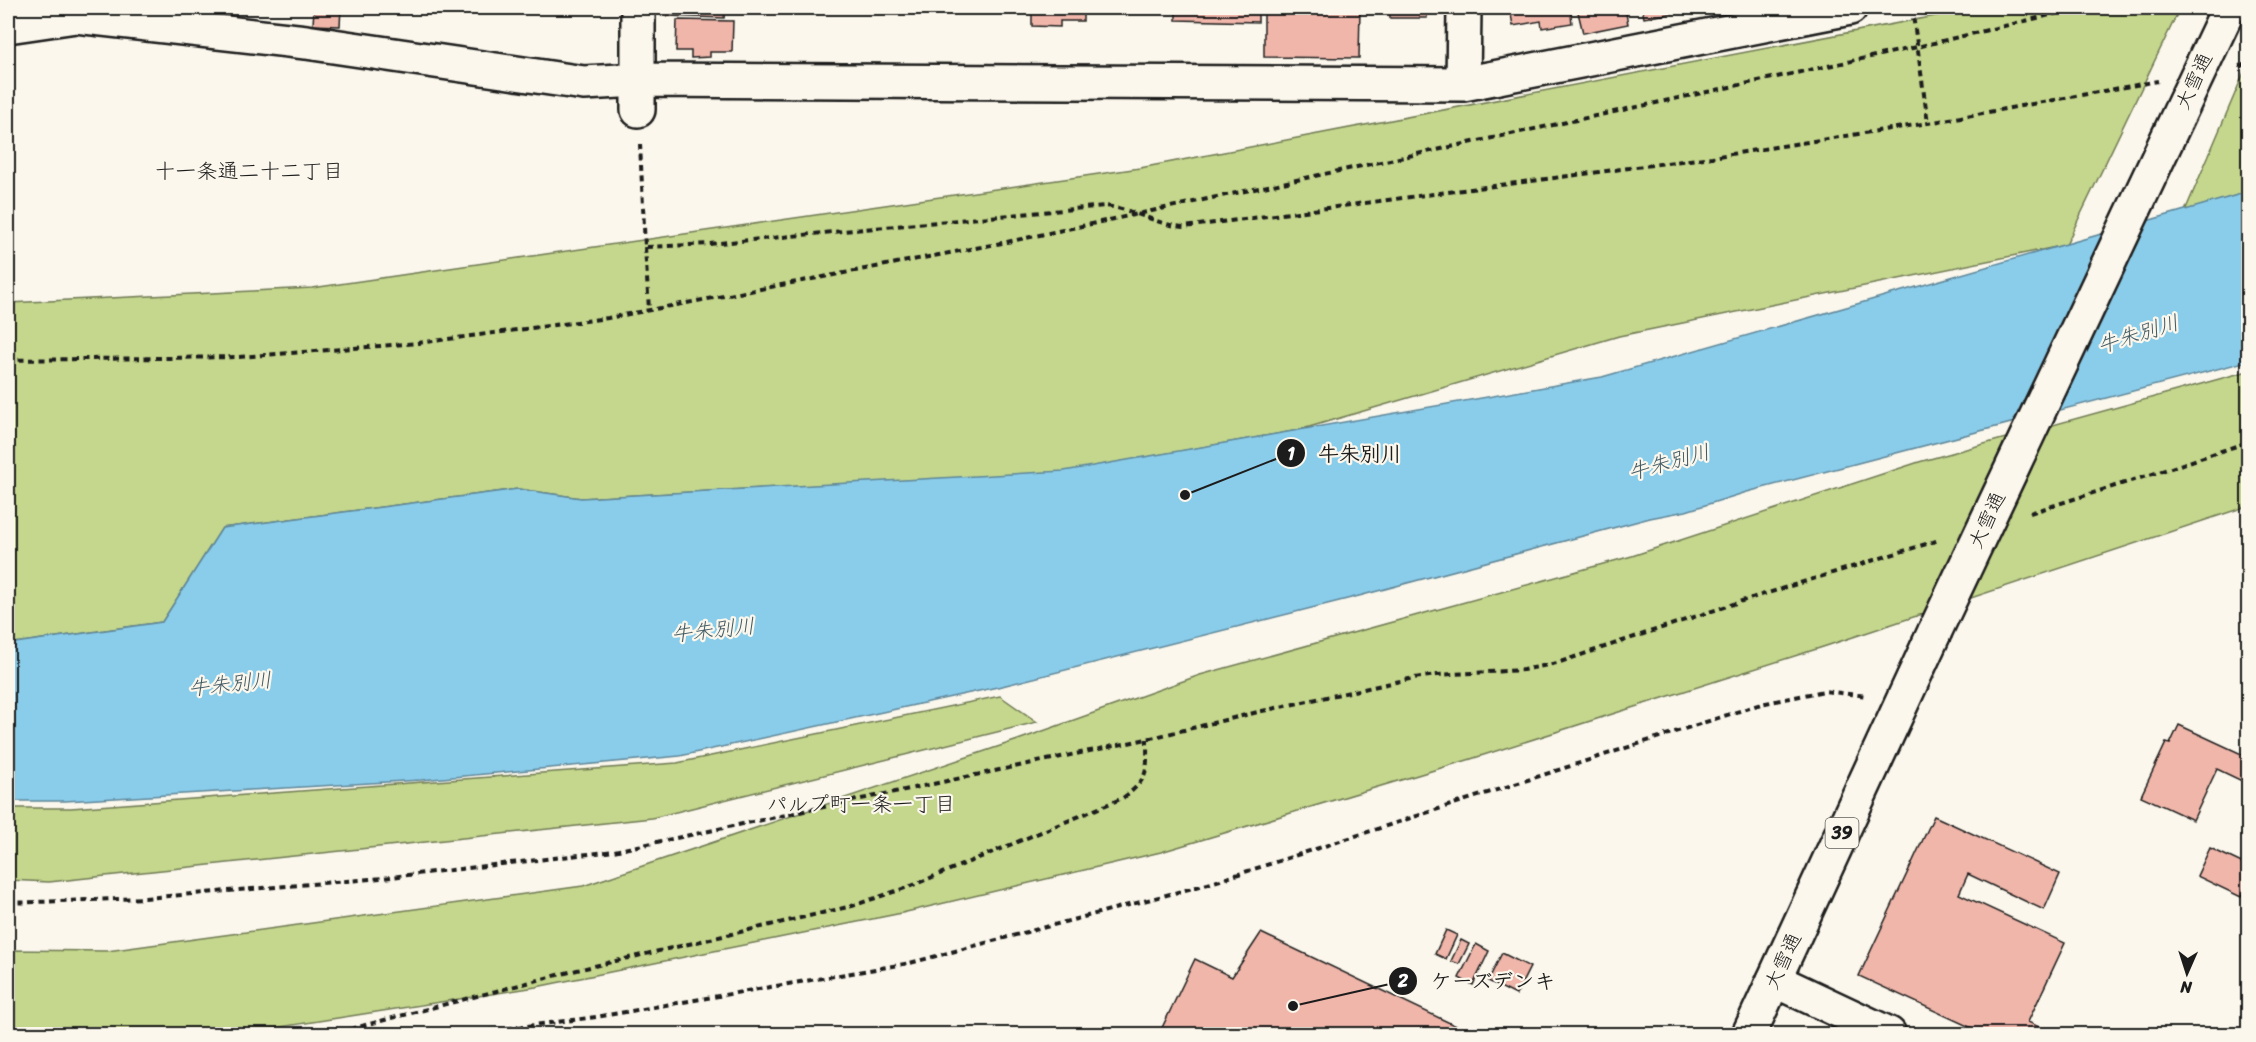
<svg xmlns="http://www.w3.org/2000/svg" width="2256" height="1042" font-family="Sriracha,'Klee One',sans-serif">
  <rect width="100%" height="100%" fill="#fbf7ec"/>
  <filter id="ink" filterUnits="userSpaceOnUse"><feTurbulence type="fractalNoise" baseFrequency=".0167" numOctaves="2"/><feDisplacementMap in="SourceGraphic" scale="12" xChannelSelector="R" yChannelSelector="G"/><feConvolveMatrix kernelMatrix="1 2 1 2 8 2 1 2 1" color-interpolation-filters="sRGB"/></filter>
  <g filter="url(#ink)">
    <path fill="#c4d78c" stroke="#707a54" stroke-width="1.5" d="M1977 8H2180L2066 245 1619 336 1299 430 1064 472 581 498 518 489 222 528 162 622 8 644V303L312 288 1140 168Z
      M2248 63V192L2185 211Z
      M2248 371V506L1823 647 1471 759 1161 852 902 913 536 987 261 1030 168 1034H8V950L107 951 583 886 1015 741 1200 675 1632 556 1919 462Z
      M1000 696 1037 722 652 818 49 882 8 880V808H71L677 763Z"/>
    <path fill="#8acdeb" stroke="#5e8698" stroke-width="1.5" d="M2248 192V361L1747 492 1686 511 1650 518 1359 596 1002 686 680 756 421 780 65 801H8V644L162 622 222 528 518 489 581 498 1064 471 1602 377Z"/>
    <path fill="#f0b6aa" stroke="#1c1c1c" stroke-width="1.5" d="M314 8H341L340 26 313 25Z
      M667 8H725L724 18 667 16Z
      M1032 8H1105V10H1083V21H1060V27L1032 26Z
      M1176 8H1258V22L1176 20Z
      M1264 8H1360L1359 58 1264 57Z
      M1390 8H1427V18H1390Z
      M1510 8H1570L1572 23 1542 28 1541 21 1513 26Z
      M1577 8H1625L1628 24 1583 33Z
      M1642 8H1693L1694 10 1644 18Z
      M677 20 733 21 732 52H710V57L691 58V51H676Z
      M2179 725 2248 757V772L2244 782 2217 769 2193 820 2141 796 2166 743 2170 744Z
      M1934 816 2060 874 2044 910 1968 874 1959 894 2065 943 2028 1022 2041 1028 2039 1034H1985L1859 976Z
      M2210 848 2248 866V880L2241 897 2197 876Z
      M1446 930 1457 935 1446 959 1435 954Z
      M1261 933 1473 1034H1159L1195 959 1232 977Z
      M1461 940 1469 944 1459 964 1451 961Z
      M1476 944 1489 951 1473 985 1459 978Z
      M1502 953 1530 967 1516 995 1488 981Z"/>
    <g fill="none" stroke-linecap="round" stroke-linejoin="round">
      <g stroke="#1c1c1c" stroke-width="38">
        <path id="minor" d="M638 8V110
          M8 26 76 16 306 42 584 83 638 80 1463 84 1850 8
          M1463 84 1464 8
          M1774 980 1889 1034"/>
      </g>
      <g stroke="#1c1c1c" stroke-width="38">
        <path id="highway" d="M1749 1034 1935 631"/>
      </g>
      <path stroke="#1c1c1c" stroke-width="4" stroke-dasharray="6 4.5" stroke-linecap="butt" d="M1912 8 1928 123
        M2239 66 2248 64
        M640 144 645 247 709 244 1104 206C1132 208 1156 225 1184 227L1712 157 1928 123 2158 81
        M645 247 649 310
        M8 360 239 357 418 343 608 318 1007 242 1917 47 2079 8
        M2030 513 2159 472 2248 442
        M8 903 145 898 382 878 614 851 1147 739 1262 711 1414 678 1437 675 1523 670 1557 663 1742 601 1939 540
        M341 1034 354 1028 577 970 852 906 911 886 1123 798C1150 778 1147 770 1147 739
        M465 1034 596 1017 910 963 1208 884 1761 704 1824 691 1867 696"/>
      <use href="#minor" stroke="#fbf7ec" stroke-width="33"/>
      <use href="#highway" stroke="#fbf7ec" stroke-width="33"/>
      <g stroke="#1c1c1c" stroke-width="38" stroke-linecap="butt">
        <path id="highway-bridge" d="M1935 631 2229 8"/>
      </g>
      <use href="#highway-bridge" stroke="#fbf7ec" stroke-width="33"/>
    </g>
  </g>
  <g text-anchor="middle" dominant-baseline="central" stroke-width="4.5" stroke-linejoin="round" paint-order="stroke">
    <rect fill="#fbf7ec" stroke="#5f5e5a" stroke-width="1.5" x="1825.5" y="818" width="33" height="30" rx="4.5"/>
    <g font-size="18" font-weight="bold" fill="#1c1c1c">
      <text x="1842" y="833">39</text>
    </g>
    <g font-size="20" fill="#1c1c1c" stroke="#fbf7ec">
      <text transform="translate(2194 81) rotate(-65)">大雪通</text>
      <text transform="translate(1987 520) rotate(-65)">大雪通</text>
      <text transform="translate(1783 961) rotate(-65)">大雪通</text>
    </g>
    <g font-size="21" fill="#1c1c1c" stroke="#fbf7ec">
      <text x="249" y="171">十一条通二十二丁目</text>
      <text x="861" y="804">パルプ町一条一丁目</text>
    </g>
    <g font-size="21" font-style="italic" fill="#425a64" stroke="#fbf7ec">
      <text transform="translate(2138 334) rotate(-17)">牛朱別川</text>
      <text transform="translate(1669 462) rotate(-15)">牛朱別川</text>
      <text transform="translate(713 630) rotate(-6)">牛朱別川</text>
      <text transform="translate(230 684) rotate(-6)">牛朱別川</text>
    </g>
  </g>
  <path fill="none" stroke="#1c1c1c" stroke-width="2" d="M1185 495L1291 453M1293 1006L1403 981"/>
  <g fill="#1c1c1c" stroke="#fbf7ec" stroke-width="2">
    <circle cx="1185" cy="495" r="6"/>
    <circle cx="1293" cy="1006" r="6"/>
    <circle cx="1291" cy="453" r="15"/>
    <circle cx="1403" cy="981" r="15"/>
  </g>
  <g font-size="18" text-anchor="middle" font-weight="bold" fill="#fff">
    <text x="1291" y="460">1</text>
    <text x="1403" y="987">2</text>
  </g>
  <g font-size="21" text-anchor="middle" font-weight="bold" fill="#1c1c1c" stroke="#fbf7ec" stroke-width="4.5" stroke-linejoin="round" paint-order="stroke">
    <text x="1360" y="461">牛朱別川</text>
    <text x="1493" y="988">ケーズデンキ</text>
  </g>
  <rect width="2256" height="1042" fill="none" stroke="#fbf7ec" stroke-width="30"/>
  <rect x="15" y="15" width="2226" height="1012" fill="none" stroke="#1c1c1c" stroke-width="2" filter="url(#ink)"/>
  <g transform="translate(2187 973) rotate(183)" stroke="#fbf7ec" stroke-width="4.5" paint-order="stroke">
  <path d="M0-4.5L10 22L0 15L-10 22Z" fill="#1c1c1c"/>
  <text y="-9" font-size="16" font-weight="bold" text-anchor="middle" fill="#1c1c1c">N</text>
  </g>
</svg>
